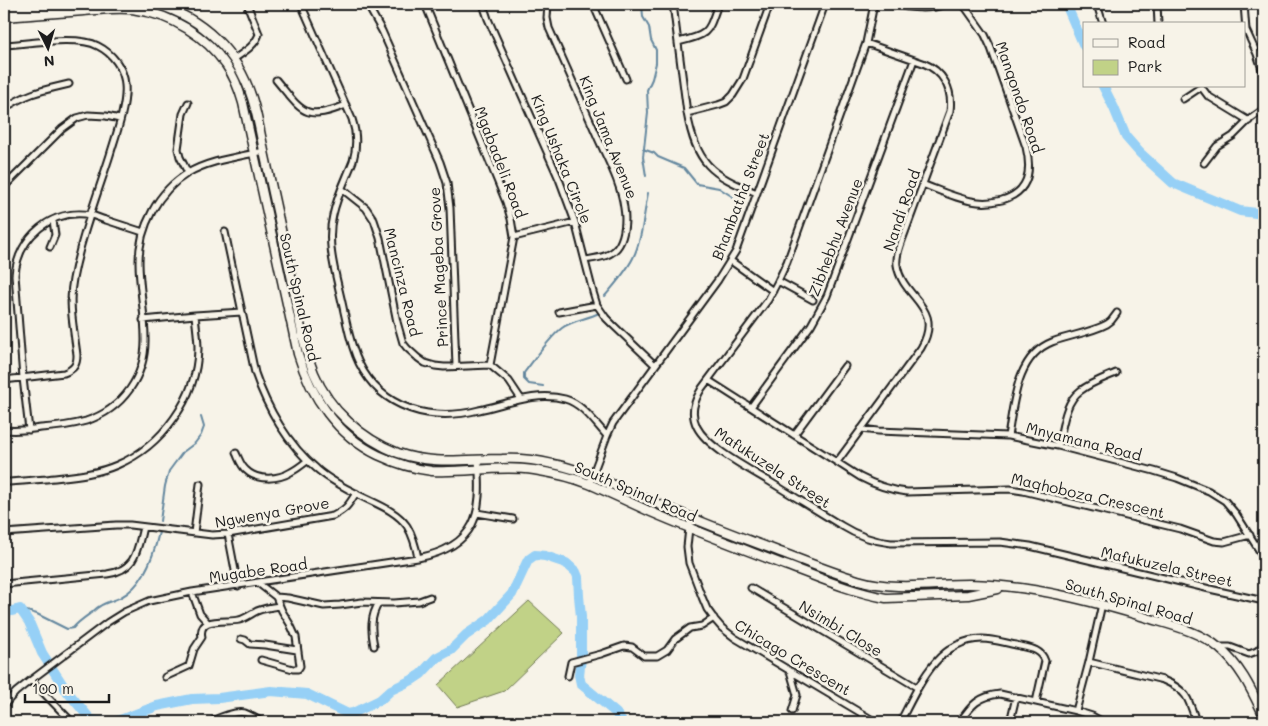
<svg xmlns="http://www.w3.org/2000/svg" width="1268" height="726" font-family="Mali,sans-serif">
  <rect width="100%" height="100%" fill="#f7f3e8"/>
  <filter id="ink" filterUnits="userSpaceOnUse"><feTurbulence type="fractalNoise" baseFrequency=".02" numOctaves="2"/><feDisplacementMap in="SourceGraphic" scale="10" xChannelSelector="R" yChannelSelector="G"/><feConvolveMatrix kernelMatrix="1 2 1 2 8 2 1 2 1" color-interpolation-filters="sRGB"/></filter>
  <g filter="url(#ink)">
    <path fill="#c1d287" stroke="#6e7752" d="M529 601 564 633 504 691 457 707 438 685Z"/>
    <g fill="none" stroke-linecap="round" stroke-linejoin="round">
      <path stroke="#65889f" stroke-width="2" d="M642 4 643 17 649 27 651 40 656 50V63L652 79 647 90 648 113 643 157 646 176
        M643 149 654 153 658 157 684 168 697 184 719 188 733 197
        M605 296C615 284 626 272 633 258 642 240 644 213 648 193
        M543 386 529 384 524 379V373C534 360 549 338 562 328 573 320 587 319 599 313
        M160 521 165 486 169 471 183 452 195 443 201 435 204 427 201 417
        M20 609 37 614 67 629 73 628C78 622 84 618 91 613 94 611 96 608 100 606 106 602 114 601 121 597 144 585 154 555 159 532"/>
      <path stroke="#96d0f6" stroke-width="10" d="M1066 4 1084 46
        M1103 86 1114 108 1126 137 1140 153 1173 183 1240 211 1264 214
        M4 613 20 609 29 622 42 653 66 690 91 720 103 722
        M115 722 157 706 192 699 219 698 271 691 307 694 348 714 353 713 380 700 391 690 412 680 421 674 436 658 451 650 466 635 488 620 501 606 512 594 528 560 535 555 545 556 566 563 576 572 578 577 579 596 581 617V658L579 675 581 684 616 713 622 722"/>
      <g stroke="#1c1c1c" stroke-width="9">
        <path id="street" d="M301 4 352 119C357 134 357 147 353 161 346 179 337 196 333 215 325 246 338 281 344 312 348 329 351 347 359 363 382 410 432 422 479 410 507 404 537 391 565 399 583 404 595 423 607 436
          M367 4 382 31 440 162 447 183 450 208 456 366
          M425 4 506 202 511 219 514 237 490 365
          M483 4 488 19 559 179 575 222 593 292 597 305 606 318 613 325 655 365
          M548 4 547 18 549 28C565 64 581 100 597 136 607 159 621 183 624 208 626 219 625 235 619 245 612 257 597 258 585 260
          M593 4 626 79
          M673 4 687 113C696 163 711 175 757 193
          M874 4 866 43 787 262 778 281 768 300 702 388C694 401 690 413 697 427 707 447 747 468 767 480 792 495 817 511 842 526 858 536 872 541 891 543L1000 542 1030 546 1214 590 1264 601
          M887 4C907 7 927 11 946 4
          M1097 4 1103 24
          M1157 4 1158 24
          M1244 4 1246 30 1257 54 1264 75
          M678 42C710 35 708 32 718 4
          M4 45C27 44 78 35 98 46 112 53 124 68 125 85 127 105 116 135 110 155 97 196 81 237 73 279 68 303 74 330 77 355 77 365 74 369 64 373L4 380
          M234 59C244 52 255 46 259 34L247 4
          M276 80C302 111 304 122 346 105
          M1183 99 1198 89 1202 88 1208 96 1249 121
          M4 109C26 93 44 90 69 84
          M687 113 718 105 726 102 733 95 743 79 770 4
          M1204 163 1217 146 1233 136 1250 119 1264 109
          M188 173 180 157 178 149 183 114 188 103
          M922 184C941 191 959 200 978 202 986 203 994 202 1002 200 1029 192 1032 171 1026 147L991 48 985 35 963 4
          M4 187 62 129 77 118 88 115 106 116 120 119
          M342 189 366 208 374 220 380 238 397 322 403 343 407 348 418 358 425 363 435 366 444 367 490 365 509 381 521 399
          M225 232 255 373C267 408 288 445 317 469 328 479 342 486 355 493 373 503 395 509 407 526 413 536 416 547 418 558
          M514 237 575 222
          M50 247 55 235 53 220
          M731 261 773 291
          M778 281 813 300
          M559 312 597 305
          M143 320 195 315 242 312
          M708 380 860 477C875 485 890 490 907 492L1010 489 1023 491 1180 529 1214 541 1224 542 1250 535
          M751 407 811 325 827 296 914 60
          M861 429 878 431 1008 436 1058 446 1154 471 1177 478 1209 491 1225 501 1236 514 1264 558
          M4 430C16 431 29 430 41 428 57 427 72 425 86 421 123 409 146 376 145 338 145 312 139 287 139 262 139 227 158 191 188 173 210 160 239 157 264 151
          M29 430 23 378 15 275C18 237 52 208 91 215 96 216 101 219 106 220 118 224 131 228 143 232
          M794 435 845 366
          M1008 436C1014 403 1016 356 1052 342 1070 335 1090 333 1107 324L1111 321 1117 313
          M1058 446C1063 428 1064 403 1080 391 1090 383 1104 378 1116 373
          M236 453C239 459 241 466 246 470 257 481 278 480 291 472 297 469 302 465 307 461
          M837 462 921 348C945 306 902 299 897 265 896 258 898 252 900 246L950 111C953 89 943 71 923 63L866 43
          M4 482C18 482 32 480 46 479 70 476 94 475 117 465 162 446 197 398 198 349 198 338 196 326 195 315
          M589 484 607 436 613 423 718 280 736 251 825 4
          M477 513 513 519
          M692 518 689 528 687 547 689 563 702 597 707 609 715 620 722 628 735 638 876 722
          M4 533 116 525H130L212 535 228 534 333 516C346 509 348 506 356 493
          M194 533 200 484
          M228 534 238 586
          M258 583 276 597 282 611 290 624 296 637 300 666 298 669H293L261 660
          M4 584 107 574C136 570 137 551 143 527
          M751 588 918 688
          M192 592 200 614 208 623
          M276 597 288 598 324 606 340 605 362 602 394 603 419 601 430 597
          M241 639 245 640 250 644 265 645 297 650
          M374 646C371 631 370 616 379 603
          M1218 647H1230L1249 654 1257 651 1264 644
          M1089 662 1163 680C1187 690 1189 699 1196 722
          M790 671 797 695 792 711
          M568 676 571 662 601 654 624 646 632 647 644 656H657L667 650 675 639 690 628 702 626 714 618
          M165 677 189 666 194 649 202 637C197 616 227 623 239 620 245 619 251 614 257 611 264 608 272 607 280 606
          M31 680 72 722
          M4 705 16 692 31 680 108 622 124 612 149 601 192 592 418 558C477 546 483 514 478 460
          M1076 711 1089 662 1102 604
          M211 722C219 717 236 711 245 713 251 715 257 720 263 722
          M900 722C918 688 936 640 982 639 994 639 1005 643 1016 645 1027 648 1041 648 1045 661L1036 702
          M960 722C971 705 979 696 1000 694L1076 711 1092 716 1103 722
          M1010 722 1016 697"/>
      </g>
      <g stroke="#1c1c1c" stroke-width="11">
        <path id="secondary" d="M155 4C203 18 237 51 252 98 258 117 261 137 265 156 274 197 283 238 292 280 298 311 302 344 314 373 329 410 362 439 398 453 431 465 467 459 502 459 519 458 536 460 553 464 575 468 596 477 616 486 634 494 653 502 671 509 705 524 740 537 775 550 802 560 830 572 858 580 895 591 932 584 969 584 1031 585 1092 601 1151 619 1175 626 1200 632 1219 648 1241 666 1252 691 1264 716
          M4 10 64 4
          M4 17C30 15 57 13 84 11 101 10 120 7 137 10 172 15 206 36 226 65 234 76 239 89 243 103L298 354C311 397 337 435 378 455 395 463 414 469 432 471 466 473 499 465 534 470 553 473 572 477 589 484 610 493 631 503 651 512 695 531 741 548 785 565 818 577 851 592 886 598L968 595 998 589"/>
      </g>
      <use href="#street" stroke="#f7f3e8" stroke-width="5"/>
      <use href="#secondary" stroke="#f7f3e8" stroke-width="8"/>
    </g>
  </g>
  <g text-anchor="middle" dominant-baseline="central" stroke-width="5" stroke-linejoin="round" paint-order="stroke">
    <g font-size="15" fill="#1c1c1c" stroke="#f7f3e8">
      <text transform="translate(1020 97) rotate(71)">Manqondo Road</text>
      <text transform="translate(609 137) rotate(68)">King Jama Avenue</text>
      <text transform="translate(562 159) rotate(68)">King Ushaka Circle</text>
      <text transform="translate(501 162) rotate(69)">Mgabadeli Road</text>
      <text transform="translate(740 196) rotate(-69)">Bhambatha Street</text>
      <text transform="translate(901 210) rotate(-71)">Nandi Road</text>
      <text transform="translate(835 237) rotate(-69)">Zibhebhu Avenue</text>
      <text transform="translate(438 267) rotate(-93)">Prince Mageba Grove</text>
      <text transform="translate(403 282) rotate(76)">Mancinza Road</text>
      <text transform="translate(300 297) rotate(77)">South Spinal Road</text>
      <text transform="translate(1084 441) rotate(14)">Mnyamana Road</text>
      <text transform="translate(773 467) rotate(33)">Mafukuzela Street</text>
      <text transform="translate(636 491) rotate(23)">South Spinal Road</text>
      <text transform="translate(1088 495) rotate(13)">Maqhoboza Crescent</text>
      <text transform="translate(272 512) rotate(-10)">Ngwenya Grove</text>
      <text transform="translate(1167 566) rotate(13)">Mafukuzela Street</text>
      <text transform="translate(258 570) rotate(-8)">Mugabe Road</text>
      <text transform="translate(1129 601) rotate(16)">South Spinal Road</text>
      <text transform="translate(841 628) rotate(31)">Nsimbi Close</text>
      <text transform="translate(793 657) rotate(31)">Chicago Crescent</text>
    </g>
  </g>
  <rect width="1268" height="726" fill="none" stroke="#f7f3e8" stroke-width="20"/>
  <rect x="10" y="10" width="1248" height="706" fill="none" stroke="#1c1c1c" stroke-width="2" filter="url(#ink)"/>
  <rect x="1083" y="22" width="162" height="65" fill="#f7f3e8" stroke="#9f9d96"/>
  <rect x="1093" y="39" width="25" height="8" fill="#f7f3e8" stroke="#9f9d96"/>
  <text x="1128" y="48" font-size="15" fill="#1c1c1c">Road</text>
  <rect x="1093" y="60" width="25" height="15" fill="#c1d287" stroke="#9f9d96"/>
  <text x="1128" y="72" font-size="15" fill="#1c1c1c">Park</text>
  <g transform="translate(48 48) rotate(175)" stroke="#f7f3e8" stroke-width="4" paint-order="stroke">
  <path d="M0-4L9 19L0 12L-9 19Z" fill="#1c1c1c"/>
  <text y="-8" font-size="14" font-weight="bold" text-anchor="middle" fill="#1c1c1c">N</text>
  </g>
  <path d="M25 694v8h84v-8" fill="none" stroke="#1c1c1c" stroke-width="2.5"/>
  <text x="32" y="694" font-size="15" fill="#1c1c1c" stroke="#f7f3e8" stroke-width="4" paint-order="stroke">100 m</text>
</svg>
